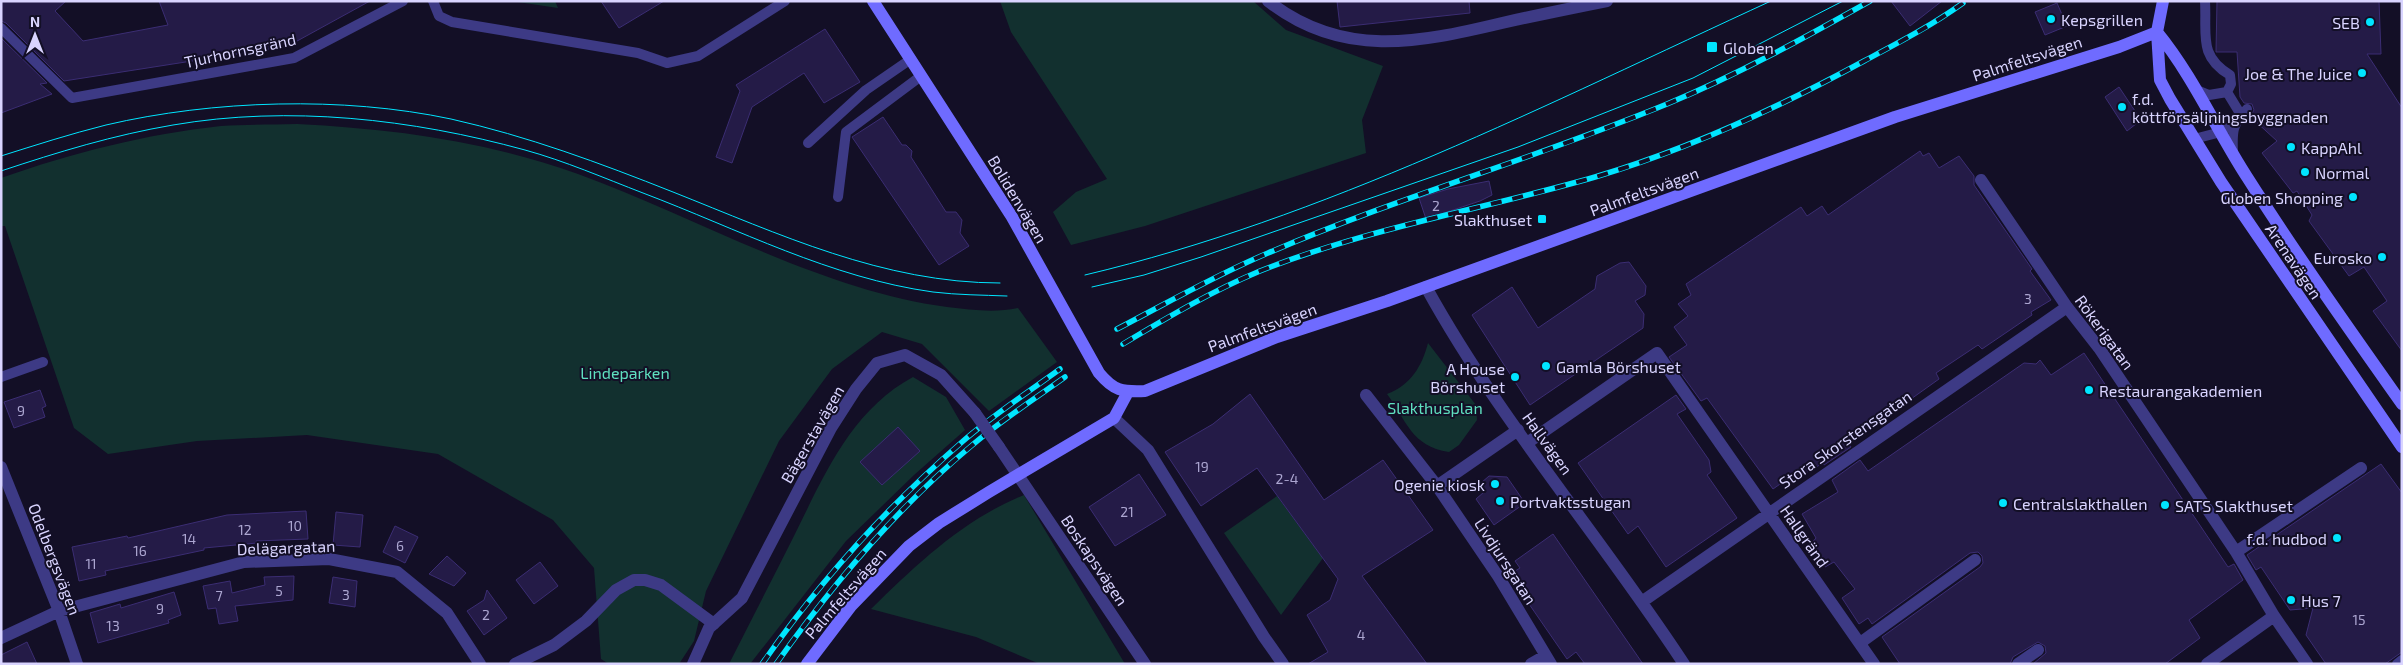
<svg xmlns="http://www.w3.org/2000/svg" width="2403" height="665" font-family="'Exo 2',sans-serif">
  <rect width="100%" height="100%" fill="#130f26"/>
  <path fill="#12302f" d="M511 1H555L558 8Z
    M1000 1H1253L1286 30 1383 66 1362 120 1366 153 1145 226 1071 245 1053 212 1076 192 1107 179 1011 32Z
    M297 124C394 129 487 141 578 174 698 218 820 290 947 307 971 310 995 313 1018 308L1057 362 989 411 922 344 882 332 832 369 779 441 706 591 694 641 679 664H609L601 659 594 568 553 520 438 454 307 435 197 441 108 454 74 428 5 226H1V178C72 153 146 134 221 126 246 124 272 125 297 124Z
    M1428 343 1476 405 1477 420 1459 445 1449 452C1411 446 1407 421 1387 394 1411 385 1422 366 1428 343Z
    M913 377 946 397 965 430 914 475 846 541 750 664H729C750 622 772 580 793 538 823 478 850 411 913 377Z
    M1024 495 1125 664H1040L976 637 871 609C917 564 964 519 1024 495Z
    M1277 496 1323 558 1281 615 1224 533Z"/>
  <path fill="#241b47" stroke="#3b2d73" d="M1 1H66L55 11 83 41 168 25 159 1H370L288 46 64 81 6 23 1 21Z
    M601 1H664L619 28Z
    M1337 1H1469L1470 13 1340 27Z
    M1891 1H1942L1910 26Z
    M2217 1H2379L2381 54H2367L2402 108V351L2373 311 2387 301 2364 267 2349 276 2309 221 2312 215 2297 191 2293 193 2262 153 2277 141 2255 121 2251 115 2254 110 2252 104 2244 103 2240 97 2237 52H2216Z
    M2057 3 2067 26 2045 35 2035 12Z
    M825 29 860 82 824 103 804 73 752 107 732 163 716 157 740 91 736 85Z
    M1 38 47 83 40 84 52 94 1 113Z
    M2119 87 2141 120 2127 131 2105 97Z
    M883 117 902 145H906L912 151 911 157 946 212H956L962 220 960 233 969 246 939 265 852 137Z
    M1920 151 1923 156 1929 153 1939 168 1959 156 1974 176V185L2032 269 2030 271 2051 300 2031 312 2032 315 1982 349 1978 345 1936 373 1939 379 1890 414 1887 410 1847 441 1851 447 1824 465 1823 463 1799 477 1796 473 1773 489 1707 398 1701 401 1669 357 1687 345 1674 327 1688 316 1678 304 1691 295 1686 284 1801 207 1807 216 1822 206 1828 215Z
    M1489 181 1492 195 1480 201 1426 219 1419 198 1448 189Z
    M1629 262 1646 286 1645 295 1635 301 1644 314 1643 328 1530 405 1472 315 1512 287 1538 328 1595 289 1597 276 1620 263Z
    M2084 353 2228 567 2234 564 2243 580 2189 620 2200 638 2165 664H2033L2046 653 2045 646 2038 642 2013 657 2010 664H1900L1882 637 1980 567 1983 563 1982 556 1978 552 1970 553 1872 624 1868 618 1859 624 1842 598 1855 589 1834 562 1825 567 1811 544 1816 538 1802 514 1838 492 1832 480 1860 460 1868 471 2024 363 2036 364 2040 360 2051 375Z
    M40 390 46 406 42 408 45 417 14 428 4 402Z
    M1250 394 1324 500 1383 460 1433 530 1362 576 1427 664H1308L1328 652 1307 615 1330 600 1338 579 1257 468 1201 506 1165 452 1213 424Z
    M1676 395 1686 409 1677 414 1709 460 1711 472 1707 475 1737 518 1666 567 1638 526 1628 534 1578 463Z
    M898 427 920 451 882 485 860 462Z
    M2381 464 2402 493V652L2385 664H2326L2306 635 2313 608 2290 610 2261 567 2256 570 2247 555Z
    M1139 474 1166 515 1115 546 1089 507Z
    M1489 476 1507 477 1525 503 1494 525 1476 499 1484 492 1481 483Z
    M306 511 308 539 256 541 257 543 204 548V550L105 571 106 575 79 581 72 547 127 536 128 538 227 515Z
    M336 512 363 515 360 547 333 545Z
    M395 526 418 537 405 563 383 552Z
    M1553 534 1643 664H1585L1576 652 1567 659 1509 575 1520 568 1515 561Z
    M447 556 466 573 454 586 429 574Z
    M540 562 558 586 534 604 516 580Z
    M294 576 293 600 235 606 238 621 219 624 216 608 208 609 203 586 230 581 232 593 265 585 264 577Z
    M333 577 357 581 355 607 329 603Z
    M487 590 507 618 484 635 467 611 484 600Z
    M174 592 181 615 168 620 169 623 98 643 90 613 120 604 121 608Z
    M27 642 37 664H1V655Z"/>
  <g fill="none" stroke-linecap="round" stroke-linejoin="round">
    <path stroke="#3d3a85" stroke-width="10" d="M433 1 439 16 452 22 638 53 667 63 698 56 785 1
      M2205 1C2207 35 2198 56 2230 75L2231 84 2227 92
      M1 28 72 98 294 58 403 1
      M2197 90 2209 95 2227 92 2241 115
      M2194 139 2221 132 2226 128
      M808 143 866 90 911 59
      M2233 153C2232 130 2232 126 2247 109
      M838 197 846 132 921 76
      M1 377 43 362
      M2397 664 2402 660"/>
    <path stroke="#3d3a85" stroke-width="12" d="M1268 1C1342 59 1418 43 1502 23 1537 15 1572 8 1607 1
      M1981 180 2067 307 2099 348 2236 552 2274 616 2307 664
      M1426 287C1499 420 1601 537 1684 664
      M1366 395 1437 486 1518 430
      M1114 418 1148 450 1264 637 1283 664
      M1527 443 1657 353 1874 664
      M999 447 1145 664
      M1 467 59 611 77 664
      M1437 486 1498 576 1551 664
      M2236 552 2361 468
      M1643 601 2067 307
      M1 638 59 611 244 562 329 559 397 572 447 613 480 664
      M1860 643 1975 560
      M515 664 554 645 586 621 616 590 634 580H645L661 585 714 624
      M693 664 709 628 742 598 831 428 856 389 877 363 905 355 941 375 975 413
      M1531 664 1545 656
      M2018 664 2038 650
      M2207 664 2274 616"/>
    <path stroke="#6f6bff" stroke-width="12" d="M873 1 1012 217 1099 373C1114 391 1122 392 1145 391L1277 337 1387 301 1895 117 2119 47 2157 32
      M2163 1 2157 32 2160 80 2170 99 2221 182 2402 447
      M2157 32C2193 76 2216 129 2247 177 2296 254 2349 329 2402 404
      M807 664 851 606 909 546 939 523 989 492 1114 418 1128 392"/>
    <path stroke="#00e5ff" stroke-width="1" d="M1 156C36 145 70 134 106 125 213 100 343 96 451 119 527 136 600 163 673 192 779 234 883 283 1000 283
      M1 171C58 152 114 135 173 125 289 105 412 119 525 150 565 161 604 178 643 193 738 229 831 278 933 292 958 295 982 295 1007 296
      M1085 275C1325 218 1547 104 1771 1
      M1092 287 1144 275 1201 257 1518 147 1693 78 1843 1"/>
    <g stroke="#00e5ff" stroke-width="5.5">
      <path id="rail" d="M1117 329C1167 303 1216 275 1268 253 1399 197 1536 158 1667 104 1737 75 1804 38 1870 1
        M1123 344C1168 317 1212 291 1260 271 1368 228 1484 209 1595 177 1689 149 1778 108 1864 61 1898 43 1931 26 1963 3
        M762 664C819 582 887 507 962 442 993 415 1027 393 1060 369
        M776 664C832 585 896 509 970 447 1000 421 1033 400 1065 377"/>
    </g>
    <use href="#rail" stroke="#130f26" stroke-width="4" stroke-dasharray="11" stroke-linecap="butt"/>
    <path stroke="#3d3a85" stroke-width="12" d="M975 413 999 447"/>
  </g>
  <g fill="#00e5ff" stroke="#130f26" stroke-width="2">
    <circle cx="2051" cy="19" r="5"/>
    <circle cx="2370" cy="22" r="5"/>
    <rect x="1706" y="41" width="12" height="12" rx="2.5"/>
    <circle cx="2362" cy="73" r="5"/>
    <circle cx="2122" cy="107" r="5"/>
    <circle cx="2291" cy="147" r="5"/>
    <circle cx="2305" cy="172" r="5"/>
    <circle cx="2353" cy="197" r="5"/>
    <rect x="1537" y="214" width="10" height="10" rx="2.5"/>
    <circle cx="2382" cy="257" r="5"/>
    <circle cx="1546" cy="366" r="5"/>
    <circle cx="1515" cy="377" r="5"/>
    <circle cx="2089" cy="390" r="5"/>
    <circle cx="1495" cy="484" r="5"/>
    <circle cx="1500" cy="501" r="5"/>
    <circle cx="2003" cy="503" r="5"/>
    <circle cx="2165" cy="505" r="5"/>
    <circle cx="2337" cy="538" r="5"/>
    <circle cx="2291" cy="600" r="5"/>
  </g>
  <g text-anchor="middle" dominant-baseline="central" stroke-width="4" stroke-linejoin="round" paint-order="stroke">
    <g font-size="14" fill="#aca6d1">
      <text x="1436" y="205">2</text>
      <text x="2028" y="298">3</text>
      <text x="21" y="410">9</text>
      <text x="1202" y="466">19</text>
      <text x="1287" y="478">2-4</text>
      <text x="1127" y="511">21</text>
      <text x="295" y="525">10</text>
      <text x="245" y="529">12</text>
      <text x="189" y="538">14</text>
      <text x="400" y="545">6</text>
      <text x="140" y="550">16</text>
      <text x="91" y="563">11</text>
      <text x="279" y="590">5</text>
      <text x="346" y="594">3</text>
      <text x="219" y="595">7</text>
      <text x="160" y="608">9</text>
      <text x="486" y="614">2</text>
      <text x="2359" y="619">15</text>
      <text x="113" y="625">13</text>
      <text x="1361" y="634">4</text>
    </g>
    <g font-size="16" fill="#d9d4ff" stroke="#130f26" text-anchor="start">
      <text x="2061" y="19">Kepsgrillen</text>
      <text x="2360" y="22" text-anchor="end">SEB</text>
      <text x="1723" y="47">Globen</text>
      <text x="2352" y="73" text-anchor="end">Joe &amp; The Juice</text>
      <text x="2132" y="98">f.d.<tspan x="2132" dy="18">köttförsäljningsbyggnaden</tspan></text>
      <text x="2301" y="147">KappAhl</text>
      <text x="2315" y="172">Normal</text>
      <text x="2343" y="197" text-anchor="end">Globen Shopping</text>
      <text x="1532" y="219" text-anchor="end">Slakthuset</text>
      <text x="2372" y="257" text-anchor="end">Eurosko</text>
      <text x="1556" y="366">Gamla Börshuset</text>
      <text x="1505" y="368" text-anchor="end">A House<tspan x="1505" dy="18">Börshuset</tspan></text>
      <text x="2099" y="390">Restaurangakademien</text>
      <text x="1485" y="484" text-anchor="end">Ogenie kiosk</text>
      <text x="1510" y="501">Portvaktsstugan</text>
      <text x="2013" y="503">Centralslakthallen</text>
      <text x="2175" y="505">SATS Slakthuset</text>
      <text x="2327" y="538" text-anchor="end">f.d. hudbod</text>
      <text x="2301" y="600">Hus 7</text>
    </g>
    <g font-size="16" fill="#d9d4ff" stroke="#130f26">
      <text transform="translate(240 50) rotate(-12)">Tjurhornsgränd</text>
      <text transform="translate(2027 58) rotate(-18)">Palmfeltsvägen</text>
      <text transform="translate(1644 191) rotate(-20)">Palmfeltsvägen</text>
      <text transform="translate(1018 199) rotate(59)">Bolidenvägen</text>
      <text transform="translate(2294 261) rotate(56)">Arenavägen</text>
      <text transform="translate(1262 327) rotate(-20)">Palmfeltsvägen</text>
      <text transform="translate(2105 332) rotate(54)">Rökerigatan</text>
      <text transform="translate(812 434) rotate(-60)">Bägerstavägen</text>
      <text transform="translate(1845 439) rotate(-35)">Stora Skorstensgatan</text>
      <text transform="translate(1548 443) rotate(54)">Hallvägen</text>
      <text transform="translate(1805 536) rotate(55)">Hallgränd</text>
      <text transform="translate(286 547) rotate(-2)">Delägargatan</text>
      <text transform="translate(55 559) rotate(69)">Odelbergsvägen</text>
      <text transform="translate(1095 560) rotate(56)">Boskapsvägen</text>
      <text transform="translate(1506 561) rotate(57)">Livdjursgatan</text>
      <text transform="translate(845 593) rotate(-49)">Palmfeltsvägen</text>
    </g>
    <g font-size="16" fill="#5fe0c0" stroke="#130f26">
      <text x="625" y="372">Lindeparken</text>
      <text x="1435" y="407">Slakthusplan</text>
    </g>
  </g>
  <rect width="2403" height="665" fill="none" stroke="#d9d4ff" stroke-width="5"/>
  <g transform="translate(35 35)" stroke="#130f26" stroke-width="4" paint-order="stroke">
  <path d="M0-4L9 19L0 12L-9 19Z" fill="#d9d4ff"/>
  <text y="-8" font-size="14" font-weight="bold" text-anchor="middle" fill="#d9d4ff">N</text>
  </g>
</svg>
